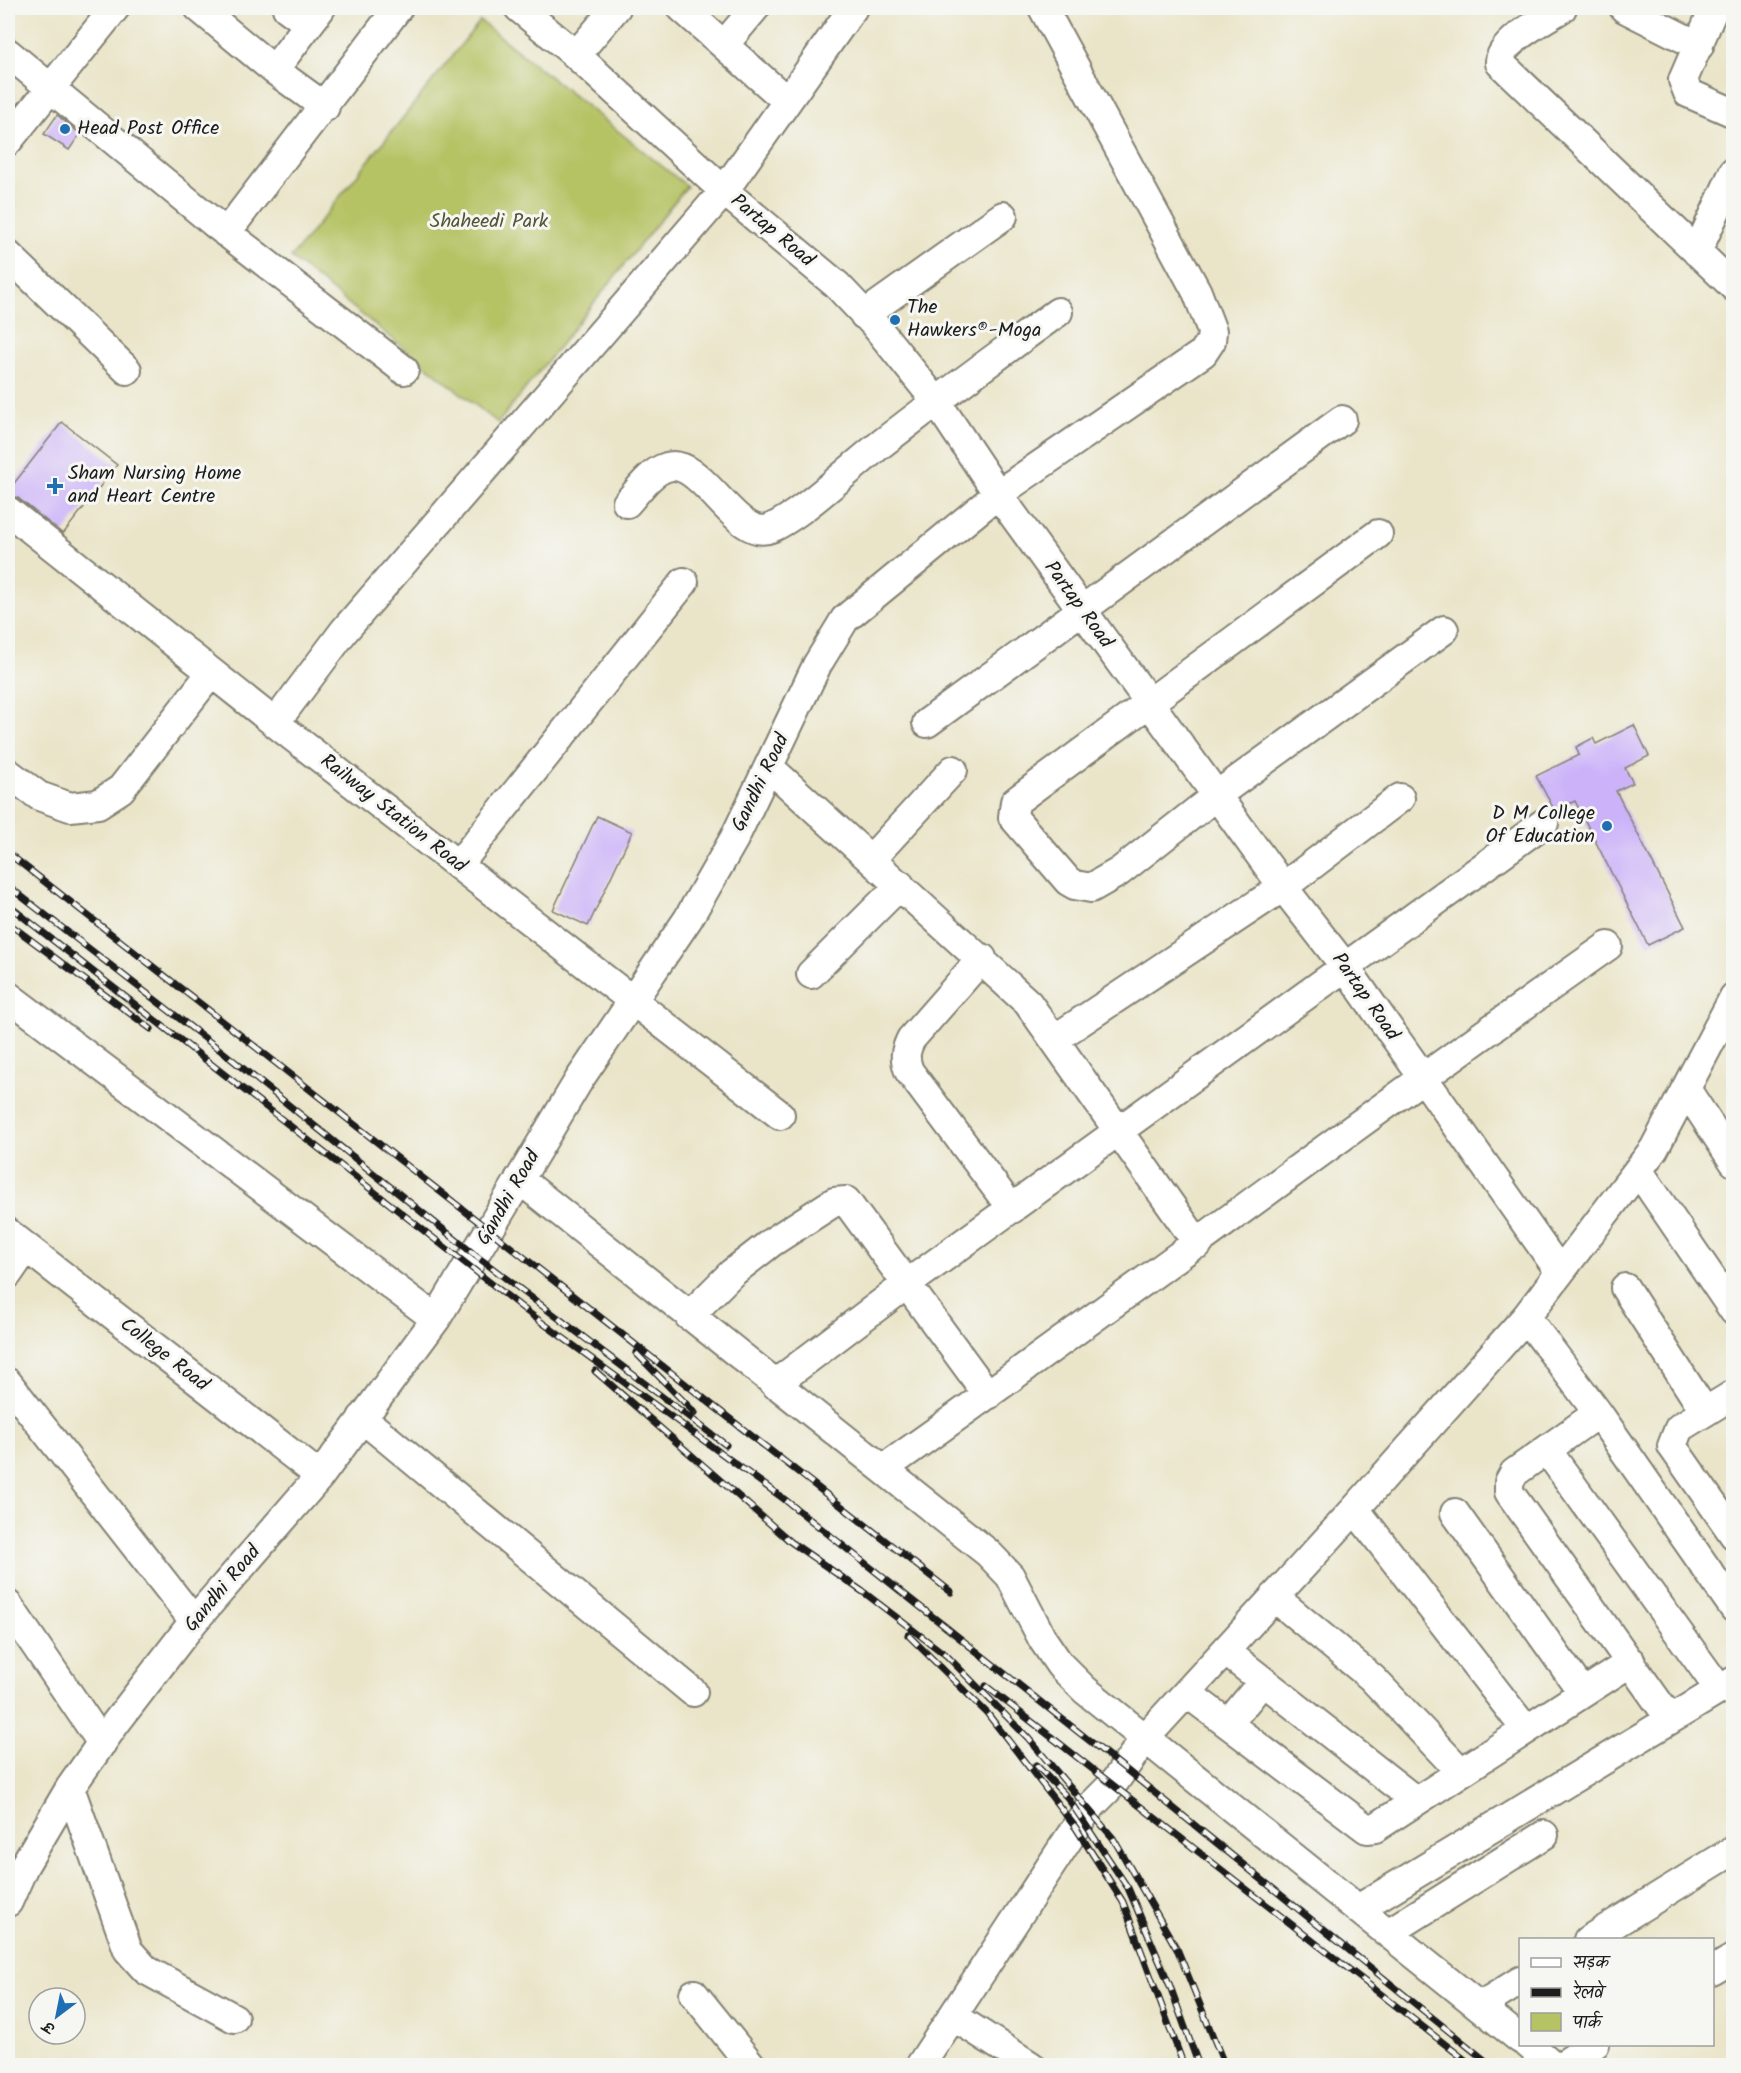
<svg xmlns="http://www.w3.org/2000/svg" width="1741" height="2073" font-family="Kalam,'Playpen Sans Deva',sans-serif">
  <rect width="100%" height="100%" fill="#f6f6f2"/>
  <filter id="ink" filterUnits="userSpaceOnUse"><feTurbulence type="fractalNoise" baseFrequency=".0167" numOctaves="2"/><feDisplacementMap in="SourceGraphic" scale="12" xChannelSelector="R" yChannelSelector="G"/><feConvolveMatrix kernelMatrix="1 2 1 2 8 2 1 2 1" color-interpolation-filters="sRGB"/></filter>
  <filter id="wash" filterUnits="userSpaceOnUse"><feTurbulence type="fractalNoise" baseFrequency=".008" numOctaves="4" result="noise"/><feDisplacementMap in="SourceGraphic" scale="24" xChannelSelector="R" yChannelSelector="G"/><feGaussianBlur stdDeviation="1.35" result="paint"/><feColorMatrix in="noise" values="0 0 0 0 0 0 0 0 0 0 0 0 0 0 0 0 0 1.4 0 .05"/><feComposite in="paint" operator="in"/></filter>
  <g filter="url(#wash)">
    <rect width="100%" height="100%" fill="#eae5c9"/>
    <path fill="#b6c365" stroke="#697040" stroke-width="1.5" d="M480 21 687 186 498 423 291 258Z"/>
    <g id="blocks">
      <path fill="#ccb3f9" d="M57 115 80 134 69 150 44 134Z
        M62 422 117 465 63 534 18 498 8 495V491Z
        M1634 725 1649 756 1625 768 1633 783 1616 791 1685 927 1648 945 1575 801 1555 811 1536 776 1579 755 1576 747 1593 738 1596 744Z
        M597 816 632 832 588 926 553 910Z"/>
    </g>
  </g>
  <g filter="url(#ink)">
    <use href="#blocks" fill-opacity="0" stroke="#838072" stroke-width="1.5"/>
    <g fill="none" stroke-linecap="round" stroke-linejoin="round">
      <g stroke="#838072" stroke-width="32">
        <path id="minor" d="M199 8 274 70 325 107
          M287 8 309 24
          M519 8 576 55 724 191 837 285 874 324 936 401 998 494 1283 887 1346 968 1560 1272
          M682 8 787 101
          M1562 8C1547 18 1498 43 1500 63L1734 287
          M1624 8 1699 46
          M1714 8 1683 80 1688 93 1734 113
          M724 45 755 8
          M8 53 214 223 404 370
          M576 55 616 8
          M274 70 321 8
          M8 141 115 8
          M226 233 398 8
          M1697 252 1734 171
          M8 255 127 370
          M864 315 1003 216
          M627 503C638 491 650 472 667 467 702 456 736 543 771 528 801 515 848 470 876 448 936 401 997 356 1058 312
          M8 511 275 723 780 1115
          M1378 534 1020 798 1015 802 1013 817 1068 881 1075 885 1091 888 1119 872 1217 795 1444 630
          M275 723 344 631 724 191 853 8
          M927 723 1342 420
          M770 768 1028 1003 1198 1244
          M8 773 39 796 70 807 98 804 121 789 211 673
          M871 859 953 770
          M459 864 684 582
          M982 958 911 1039C905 1051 904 1058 909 1071L1012 1209
          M811 974 900 885
          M8 996 436 1319
          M1056 1038 1283 887 1400 798
          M1686 1089 1734 1162
          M1638 1170 1734 1311
          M519 1179 988 1553 1010 1576 1043 1640 1060 1665 1085 1690 1520 2039
          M8 1233 320 1476
          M8 1274 26 1248
          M1625 1288 1705 1412
          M689 1316 732 1273 772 1242 834 1202 846 1201 988 1395
          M1526 1317 1598 1413 1734 1608
          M8 1383 194 1621
          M775 1384 907 1284 1544 823
          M1734 1394 1679 1428 1672 1446 1734 1535
          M1598 1413 1514 1473 1509 1482V1492L1670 1719
          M362 1418 693 1692
          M1547 1450 1719 1689
          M883 1469C1127 1297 1364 1117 1608 946
          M1355 1509 1526 1730
          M1455 1513 1583 1693
          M1274 1597 1372 1678 1461 1772
          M8 1605 102 1743
          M1225 1651 1416 1801
          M1187 1693 1367 1829 1375 1828 1631 1662
          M1228 1724 1263 1681
          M70 1788 128 1950 146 1970 234 2018
          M8 1902 24 1866 70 1788 115 1724 194 1621 320 1476 436 1319 579 1080 688 919 734 839 817 665 845 619 998 494 1203 353 1211 341 1212 331 1197 292 1043 8
          M1358 1909 1734 1681
          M1388 1933 1544 1835
          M1588 1940 1734 1850
          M1712 1971 1734 1958
          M694 1994 752 2066
          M1480 2006 1520 1981
          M953 2016 1031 2066
          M1528 2044 1554 2066
          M920 2066 1088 1809 1113 1784 1145 1738 1355 1509 1526 1317 1654 1149 1734 997
          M1561 2066 1595 2044"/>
      </g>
      <use href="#minor" stroke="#fff" stroke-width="28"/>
      <g stroke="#1c1c1c" stroke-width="7">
        <path id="rail" d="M8 853 951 1592
          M8 886 224 1053 475 1255 726 1445
          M8 905 529 1313 784 1499 1124 1768 1492 2066
          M8 923 151 1029
          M636 1353 695 1413
          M595 1371 791 1542 866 1594 947 1656 1028 1738 1113 1838 1178 1951 1225 2066
          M908 1635 987 1713 1076 1828 1123 1902 1184 2066
          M986 1686 1473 2066
          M1036 1765 1067 1797 1128 1888 1170 1986 1199 2066"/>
      </g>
      <use href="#rail" stroke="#f6f6f2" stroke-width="4.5" stroke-dasharray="14" stroke-linecap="butt"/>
    </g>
  </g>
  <g fill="#1f6fb2" stroke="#f6f6f2" stroke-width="2">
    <circle cx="65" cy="129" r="6"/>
    <circle cx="895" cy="320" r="6"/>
    <path d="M52 477h6v6h6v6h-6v6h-6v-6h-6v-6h6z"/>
    <circle cx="1607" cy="826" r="6"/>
  </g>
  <g text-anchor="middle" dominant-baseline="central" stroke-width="6" stroke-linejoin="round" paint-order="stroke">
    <g font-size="20" fill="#1c1c1c" stroke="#f6f6f2" text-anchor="start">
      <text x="77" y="129">Head Post Office</text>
      <text x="907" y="308">The<tspan x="907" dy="23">Hawkers®-Moga</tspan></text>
      <text x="68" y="474">Sham Nursing Home<tspan x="68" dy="23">and Heart Centre</tspan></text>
      <text x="1595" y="814" text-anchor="end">D M College<tspan x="1595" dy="23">Of Education</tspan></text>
    </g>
    <g font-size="20" fill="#525636" stroke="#f6f6f2">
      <text x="489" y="222">Shaheedi Park</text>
    </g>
    <g font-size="20" fill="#1c1c1c" stroke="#f6f6f2">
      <text transform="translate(772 231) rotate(40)">Partap Road</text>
      <text transform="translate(1078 605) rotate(54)">Partap Road</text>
      <text transform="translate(761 783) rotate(-64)">Gandhi Road</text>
      <text transform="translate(393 814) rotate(38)">Railway Station Road</text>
      <text transform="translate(1365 997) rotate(55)">Partap Road</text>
      <text transform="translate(509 1198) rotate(-60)">Gandhi Road</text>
      <text transform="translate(164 1355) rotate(38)">College Road</text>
      <text transform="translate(223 1589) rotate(-50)">Gandhi Road</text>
    </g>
  </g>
  <rect width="1741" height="2073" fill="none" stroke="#f6f6f2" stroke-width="30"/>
  <rect x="1519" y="1938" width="195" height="108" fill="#f6f6f2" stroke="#9f9f9c" stroke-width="1.5"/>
  <rect x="1531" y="1958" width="30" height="9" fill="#ffffff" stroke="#9f9f9c" stroke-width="1.5"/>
  <text x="1573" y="1968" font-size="18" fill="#1c1c1c">सड़क</text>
  <rect x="1531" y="1988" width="30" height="9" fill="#1c1c1c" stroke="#9f9f9c" stroke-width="1.5"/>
  <text x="1573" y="1998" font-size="18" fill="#1c1c1c">रेलवे</text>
  <rect x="1531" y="2013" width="30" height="18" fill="#b6c365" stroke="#9f9f9c" stroke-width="1.5"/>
  <text x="1573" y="2028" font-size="18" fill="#1c1c1c">पार्क</text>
  <g transform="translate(57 2016) rotate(212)"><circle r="28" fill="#f6f6f2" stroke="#9f9f9c" stroke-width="1.5"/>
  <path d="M0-4.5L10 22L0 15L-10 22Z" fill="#1f6fb2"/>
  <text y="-9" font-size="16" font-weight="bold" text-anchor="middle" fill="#1c1c1c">उ</text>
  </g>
</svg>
